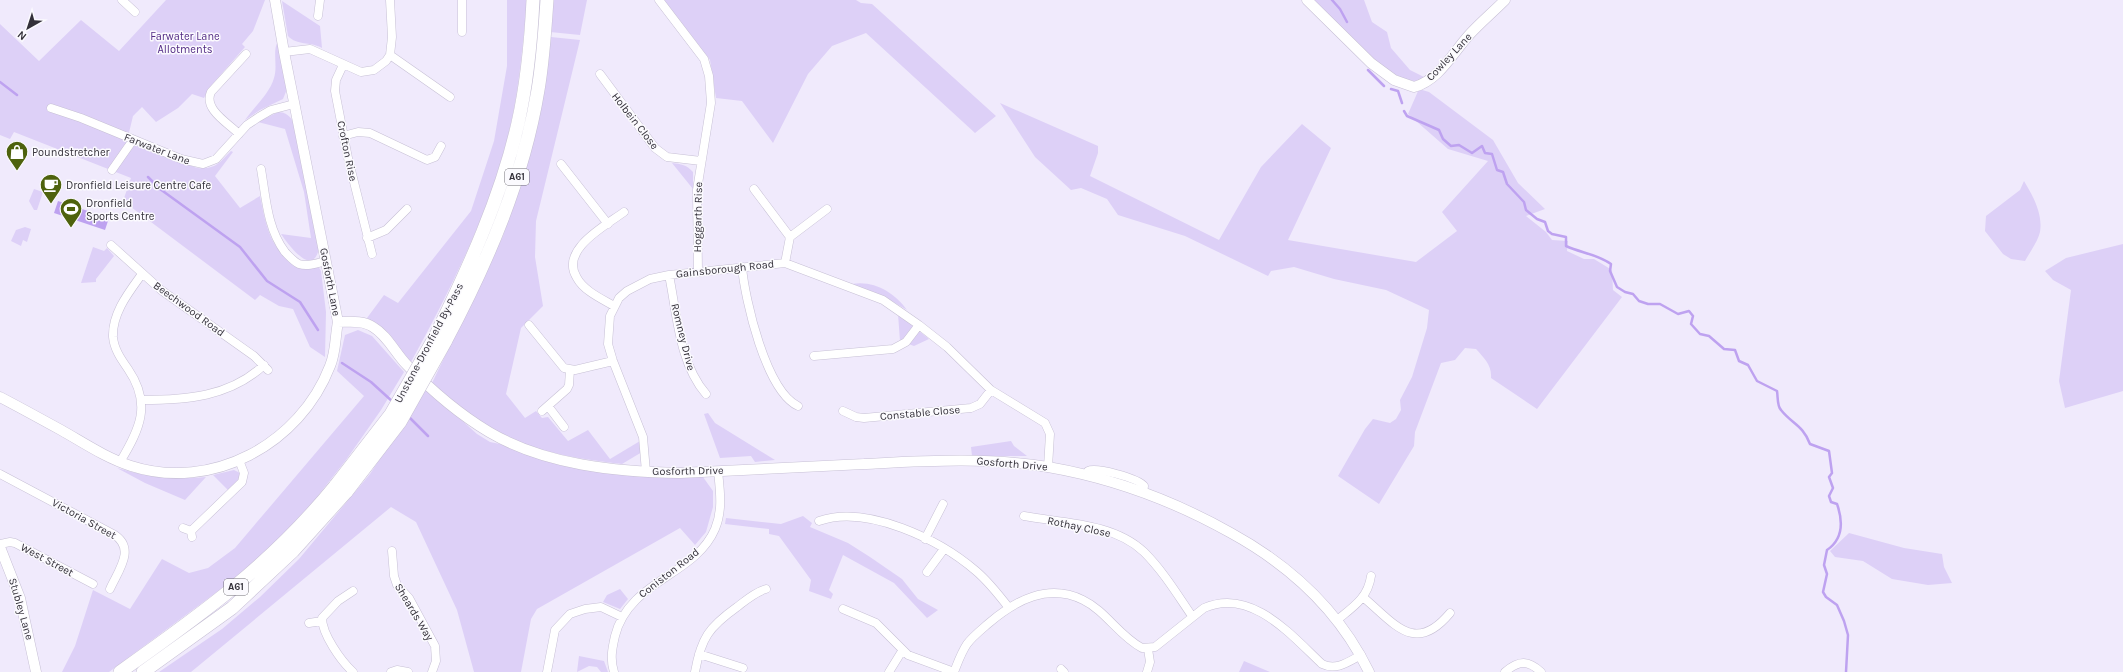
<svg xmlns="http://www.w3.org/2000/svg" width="2123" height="672" font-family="Karla,sans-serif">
  <rect width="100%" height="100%" fill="#f0eafc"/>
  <path fill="#ddd0f7" d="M166 0H265L253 31 242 44 245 47 209 88 204 98 192 94 178 108 156 122 142 107 133 116 127 141 197 168C215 170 219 163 231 151L233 152 215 176 240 208 260 196C264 215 268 243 285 256 293 262 309 264 318 266L321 271 326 312 325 357 310 347 293 309 279 306 260 295 255 300 123 201 131 178 14 132 10 139 0 135V24L39 61 81 20 119 51Z
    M507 0H527C523 41 520 83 511 123 492 208 452 287 411 362L382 329 367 318 384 295 398 303 471 211 494 141 507 66Z
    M552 0H587L580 35 550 32Z
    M664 0H856L861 3 872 4 996 116 975 133 866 33 832 46 808 74 773 143 742 101 716 98 710 60Z
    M1312 0H1364L1372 22 1387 32 1391 48 1410 70 1426 78C1422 79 1418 81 1414 81 1383 78 1335 22 1312 0Z
    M282 1 320 26 322 48C310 41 297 46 288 36Z
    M551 37 580 40 536 221 535 257 543 306 521 328 506 394 525 418 536 411 542 418 548 417 568 441 588 430 610 459 640 441 642 452 622 464C574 458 524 451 482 423 464 412 448 397 432 383L503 236 523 176Z
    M278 41 287 89 283 99 260 110 245 120C254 107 270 93 274 78 278 66 272 51 278 41Z
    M1419 89 1429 92 1493 140 1518 183 1545 209 1526 216 1546 232 1552 240 1568 241 1567 251 1584 259H1594L1612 270 1613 290 1622 297 1537 409 1491 378C1492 365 1484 358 1476 349L1465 348 1455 360 1441 363 1415 432 1414 446 1379 504 1338 476 1365 429 1373 419 1390 423 1396 419 1401 410 1400 400 1412 377 1427 328 1429 310 1386 290 1334 279 1294 267 1271 271 1268 276 1185 236 1118 215 1107 199 1081 188 1071 190 1035 157 1000 103 1098 146V153L1090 176 1219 240 1261 167 1302 124 1331 148 1288 240 1416 262 1457 231 1442 212 1488 161 1448 149 1408 114Z
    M278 112C286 112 290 116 294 123L319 248C313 279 288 244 281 234L311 238 304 192 285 129 258 122Z
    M672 163C681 164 687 165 693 172V189Z
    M2024 181C2033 196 2043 214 2040 232 2038 241 2030 252 2025 261L2011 259 2003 254 1985 231 1986 216 2020 190Z
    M34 189 43 192 37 210H34L29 201Z
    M25 227 31 229 27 242 23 240 21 246 11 241 16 230Z
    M2123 244V391L2065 408 2059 381 2071 290 2053 280 2045 271 2066 258Z
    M93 247 104 251 107 248 114 256 96 279V282L81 283Z
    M852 284C874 280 895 293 907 310L890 300Z
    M898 314 929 339 914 346 900 341Z
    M358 330 372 336 404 372 381 410 346 460 313 502 273 545 225 586 109 672H62L75 646 93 590 130 609 162 559 189 573 208 568 235 548 364 396 337 371 345 335Z
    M426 388 477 434 490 442 667 477H703L713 491V507L706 532 695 545 680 528 537 609 531 619 521 672H474L457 610 416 522 391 507 191 672H159L222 629 260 597 299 559 370 474Z
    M708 413 715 423 775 460 755 462 751 456 720 458 704 414Z
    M1011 441 1014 446 1027 456H972L971 447Z
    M117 468C148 477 173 480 206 477L185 500 145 483Z
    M234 470 240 473V479L228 490 213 475Z
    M803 516 812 523 810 527 848 543 870 557 902 579 918 599 938 610 927 618 894 583 843 555 829 590 833 594 831 599 809 591 811 580 779 536 769 534V529L725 524 726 518 781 524Z
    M1849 533 1904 548 1942 554 1944 567 1952 583 1928 585 1892 579 1863 561 1835 557 1830 551Z
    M620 589 628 599 620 609 603 602 607 595Z
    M579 656 604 661 608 672H601L597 667 589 666 577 672Z
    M1244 661 1270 672H1239Z"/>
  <path fill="#bea2f0" d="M58 201 109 218 105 230 54 213Z"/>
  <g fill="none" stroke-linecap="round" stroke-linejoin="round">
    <path stroke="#bea2f0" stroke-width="2.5" d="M1332 0 1340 9 1347 22
      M1368 70 1384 86
      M0 82 17 95
      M1391 89 1398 91 1402 103
      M1404 111 1407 116 1439 130 1443 139 1451 146 1459 145 1472 153 1482 146 1485 153 1492 154 1497 170 1503 172 1507 184 1524 202 1526 210 1537 219 1545 222 1548 231 1552 234 1566 237V246C1581 253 1597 254 1611 264L1610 271 1617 287 1625 292 1633 294 1639 301 1648 304H1660L1678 314 1689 311 1693 316 1691 324 1700 334 1709 336 1724 349 1735 350 1739 361 1748 365 1757 381 1777 391C1778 397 1777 406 1781 410 1792 424 1803 425 1810 444L1829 451 1832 473 1829 477 1833 488 1829 496 1831 502 1837 504C1843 521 1843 539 1827 550L1824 565 1827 574 1823 592 1826 597 1837 605 1844 621 1848 635 1846 672
      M148 177 160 189 240 247 267 281 300 302 318 330
      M342 363 371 382 393 402
      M408 416 428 436"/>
    <g stroke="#c7c0d5" stroke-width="9">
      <path id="minor" d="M122 0 135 12
        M462 0V32
        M659 0 704 59 709 76 711 103 697 190 698 272
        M318 16 320 0
        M284 52 310 49 361 72 374 70 386 61 390 55 392 37 390 0
        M390 55 450 97
        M343 65 336 80 335 91 348 158 372 254
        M600 74 655 148 667 157 701 161
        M51 108 81 118 181 159 203 164 216 159 247 125 259 117 271 110 294 104
        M239 134C228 123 203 109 211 92L246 54
        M343 136 358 132 370 133 427 160 435 157 441 146
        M561 164 608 224
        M261 169C266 198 267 228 285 252 289 256 294 262 299 264 308 267 318 263 326 261
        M112 170 133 140
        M754 189 790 237
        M367 238 386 230 407 209
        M111 245 161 290 254 356 268 370
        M785 263 790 237 827 209
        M742 267C745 300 766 391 798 406
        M669 275C677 314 679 363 706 394
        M614 306C602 299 584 291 577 278 559 250 605 226 624 212
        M529 325 564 368 575 370 613 361
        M814 356 893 349 906 342 919 325
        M142 400C186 400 230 397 264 365
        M548 406 564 427
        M542 411 567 389 569 385 570 370
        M843 411 856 417 864 418 971 408 980 404 991 390
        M120 462C140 429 152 404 128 369 121 359 114 349 113 337 112 313 129 292 142 274
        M646 472 643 437 613 361 608 344 610 316 619 298 627 291 650 279 669 275 785 263 883 300 919 325 947 347 991 390 1045 423 1050 434 1048 467
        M0 474 113 534C137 548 118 571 110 589
        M1086 475 1088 471C1096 467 1138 478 1144 486L1143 492
        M1024 516C1063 523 1114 523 1144 552 1163 571 1177 594 1192 616
        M819 521C867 504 940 540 976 571 989 582 999 595 1009 608
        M183 528 191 531 192 537
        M191 531 242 482 244 473 239 460
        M925 539 943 504
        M0 544 10 542 15 543 93 584
        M392 551 394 576 397 585 409 598 435 646 436 661 432 672
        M927 572 944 549
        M1364 598C1395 624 1415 655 1450 613
        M843 609 876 623 908 655 954 672
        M1337 620C1353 607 1368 598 1371 576
        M309 623 322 621
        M699 654 743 668
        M1061 669 1064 672
        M353 672C341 661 322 634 322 618L338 601 353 591
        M391 672 397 670 408 672
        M547 672 555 630 570 614 585 609 601 607 622 617
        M614 672C610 659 612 649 615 636 629 580 695 576 715 529 723 510 720 491 718 471
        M695 672C701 638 709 627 737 607 746 600 755 592 766 589
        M889 672 902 651
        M954 672C958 662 961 653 967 644 973 636 981 630 989 623 1016 600 1048 583 1083 600 1106 611 1119 636 1142 648L1155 647 1204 608C1251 587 1291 635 1322 664 1336 671 1348 662 1361 655
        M1147 672 1150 662 1148 649
        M1505 672C1519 660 1528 660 1541 672"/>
    </g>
    <g stroke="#c7c0d5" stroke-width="11">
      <path id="tertiary" d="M1307 0 1371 63 1394 80 1414 87C1439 80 1452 54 1469 35 1480 23 1493 12 1505 0
        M338 322C349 322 363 320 373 327 387 335 396 354 407 365 432 391 459 414 489 432 545 465 617 472 680 473 742 470 803 467 864 464 925 461 987 457 1048 467 1112 478 1174 501 1231 533 1291 566 1339 610 1369 672
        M0 397C21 408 41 419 61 430 84 443 106 458 131 466 212 492 300 444 330 366 336 352 335 337 338 322L284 52 275 0
        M0 547 20 598 36 672"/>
    </g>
    <g stroke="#c7c0d5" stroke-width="14">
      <path id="trunk" d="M435 337C468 269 501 198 518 123 527 83 531 41 533 0
        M445 342C487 263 523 180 538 90 543 61 545 30 547 0
        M120 672C202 614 272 564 336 485
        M143 672 232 608 293 551 347 491"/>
    </g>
    <use href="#minor" stroke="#fff" stroke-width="8"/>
    <use href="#tertiary" stroke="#fff" stroke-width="10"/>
    <use href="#trunk" stroke="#fff" stroke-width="13"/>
    <g stroke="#c7c0d5" stroke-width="14" stroke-linecap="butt">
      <path id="trunk-bridge" d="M336 485 391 414 435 337
        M347 491 400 422 445 342"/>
    </g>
    <use href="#trunk-bridge" stroke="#fff" stroke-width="13"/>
  </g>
  <defs>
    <g id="shop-pin" transform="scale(1.15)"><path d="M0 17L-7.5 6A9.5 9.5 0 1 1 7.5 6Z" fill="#4e620d" stroke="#fbfafe"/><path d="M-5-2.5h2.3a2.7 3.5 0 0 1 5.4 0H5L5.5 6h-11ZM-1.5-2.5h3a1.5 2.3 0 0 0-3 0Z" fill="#fff"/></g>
    <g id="cafe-pin" transform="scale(1.15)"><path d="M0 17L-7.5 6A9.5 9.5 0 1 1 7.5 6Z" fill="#4e620d" stroke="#fbfafe"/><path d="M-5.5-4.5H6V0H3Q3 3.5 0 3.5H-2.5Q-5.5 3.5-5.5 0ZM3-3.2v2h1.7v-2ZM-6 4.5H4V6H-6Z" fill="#fff"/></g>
    <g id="stadium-pin" transform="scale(1.15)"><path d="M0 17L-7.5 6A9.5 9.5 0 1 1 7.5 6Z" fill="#4e620d" stroke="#fbfafe"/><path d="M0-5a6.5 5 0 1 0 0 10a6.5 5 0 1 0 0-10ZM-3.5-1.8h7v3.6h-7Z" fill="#fff"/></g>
  </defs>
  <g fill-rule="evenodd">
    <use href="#shop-pin" x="17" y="152"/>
    <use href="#cafe-pin" x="51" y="185"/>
    <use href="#stadium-pin" x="71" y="209"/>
  </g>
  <g text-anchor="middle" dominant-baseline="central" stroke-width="3" stroke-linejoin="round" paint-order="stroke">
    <g fill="#fbfafe" stroke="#6f6d74" stroke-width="1">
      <rect x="505" y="169" width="24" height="16" rx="3"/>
      <rect x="224" y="579" width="24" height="16" rx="3"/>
    </g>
    <g font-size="10" font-weight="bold" fill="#333039">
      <text x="517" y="177">A61</text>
      <text x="236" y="587">A61</text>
    </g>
    <g font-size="11" fill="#522a84" stroke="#fbfafe">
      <text x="185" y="36">Farwater Lane<tspan x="185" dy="13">Allotments</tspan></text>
    </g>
    <g font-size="11" fill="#333039" stroke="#fbfafe">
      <text transform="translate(1449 57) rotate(-47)">Cowley Lane</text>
      <text transform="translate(635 121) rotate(52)">Holbein Close</text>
      <text transform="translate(157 149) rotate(21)">Farwater Lane</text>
      <text transform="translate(347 151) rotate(78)">Crofton Rise</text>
      <text transform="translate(698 217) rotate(-89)">Hoggarth Rise</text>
      <text transform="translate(725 269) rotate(-6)">Gainsborough Road</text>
      <text transform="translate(330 282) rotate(79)">Gosforth Lane</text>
      <text transform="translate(189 309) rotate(36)">Beechwood Road</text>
      <text transform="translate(683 337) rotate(76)">Romney Drive</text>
      <text transform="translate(429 343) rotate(-62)">Unstone-Dronfield By-Pass</text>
      <text transform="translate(920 413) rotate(-5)">Constable Close</text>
      <text transform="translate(1012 464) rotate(5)">Gosforth Drive</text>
      <text transform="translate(688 471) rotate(-1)">Gosforth Drive</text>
      <text transform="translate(84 519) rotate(29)">Victoria Street</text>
      <text transform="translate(1079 527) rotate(12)">Rothay Close</text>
      <text transform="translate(47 560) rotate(28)">West Street</text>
      <text transform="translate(669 573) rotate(-38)">Coniston Road</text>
      <text transform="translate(21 609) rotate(74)">Stubley Lane</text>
      <text transform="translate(414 612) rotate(59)">Sheards Way</text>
    </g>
    <g font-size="11" fill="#333039" stroke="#fbfafe" text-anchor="start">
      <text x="32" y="152">Poundstretcher</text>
      <text x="66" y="185">Dronfield Leisure Centre Cafe</text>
      <text x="86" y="203">Dronfield<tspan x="86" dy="13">Sports Centre</tspan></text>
    </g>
  </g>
  <g transform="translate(28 28) rotate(219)" stroke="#fbfafe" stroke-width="3" paint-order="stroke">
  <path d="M0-3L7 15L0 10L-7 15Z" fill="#333039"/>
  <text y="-6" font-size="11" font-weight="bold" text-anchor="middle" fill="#333039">N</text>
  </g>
</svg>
